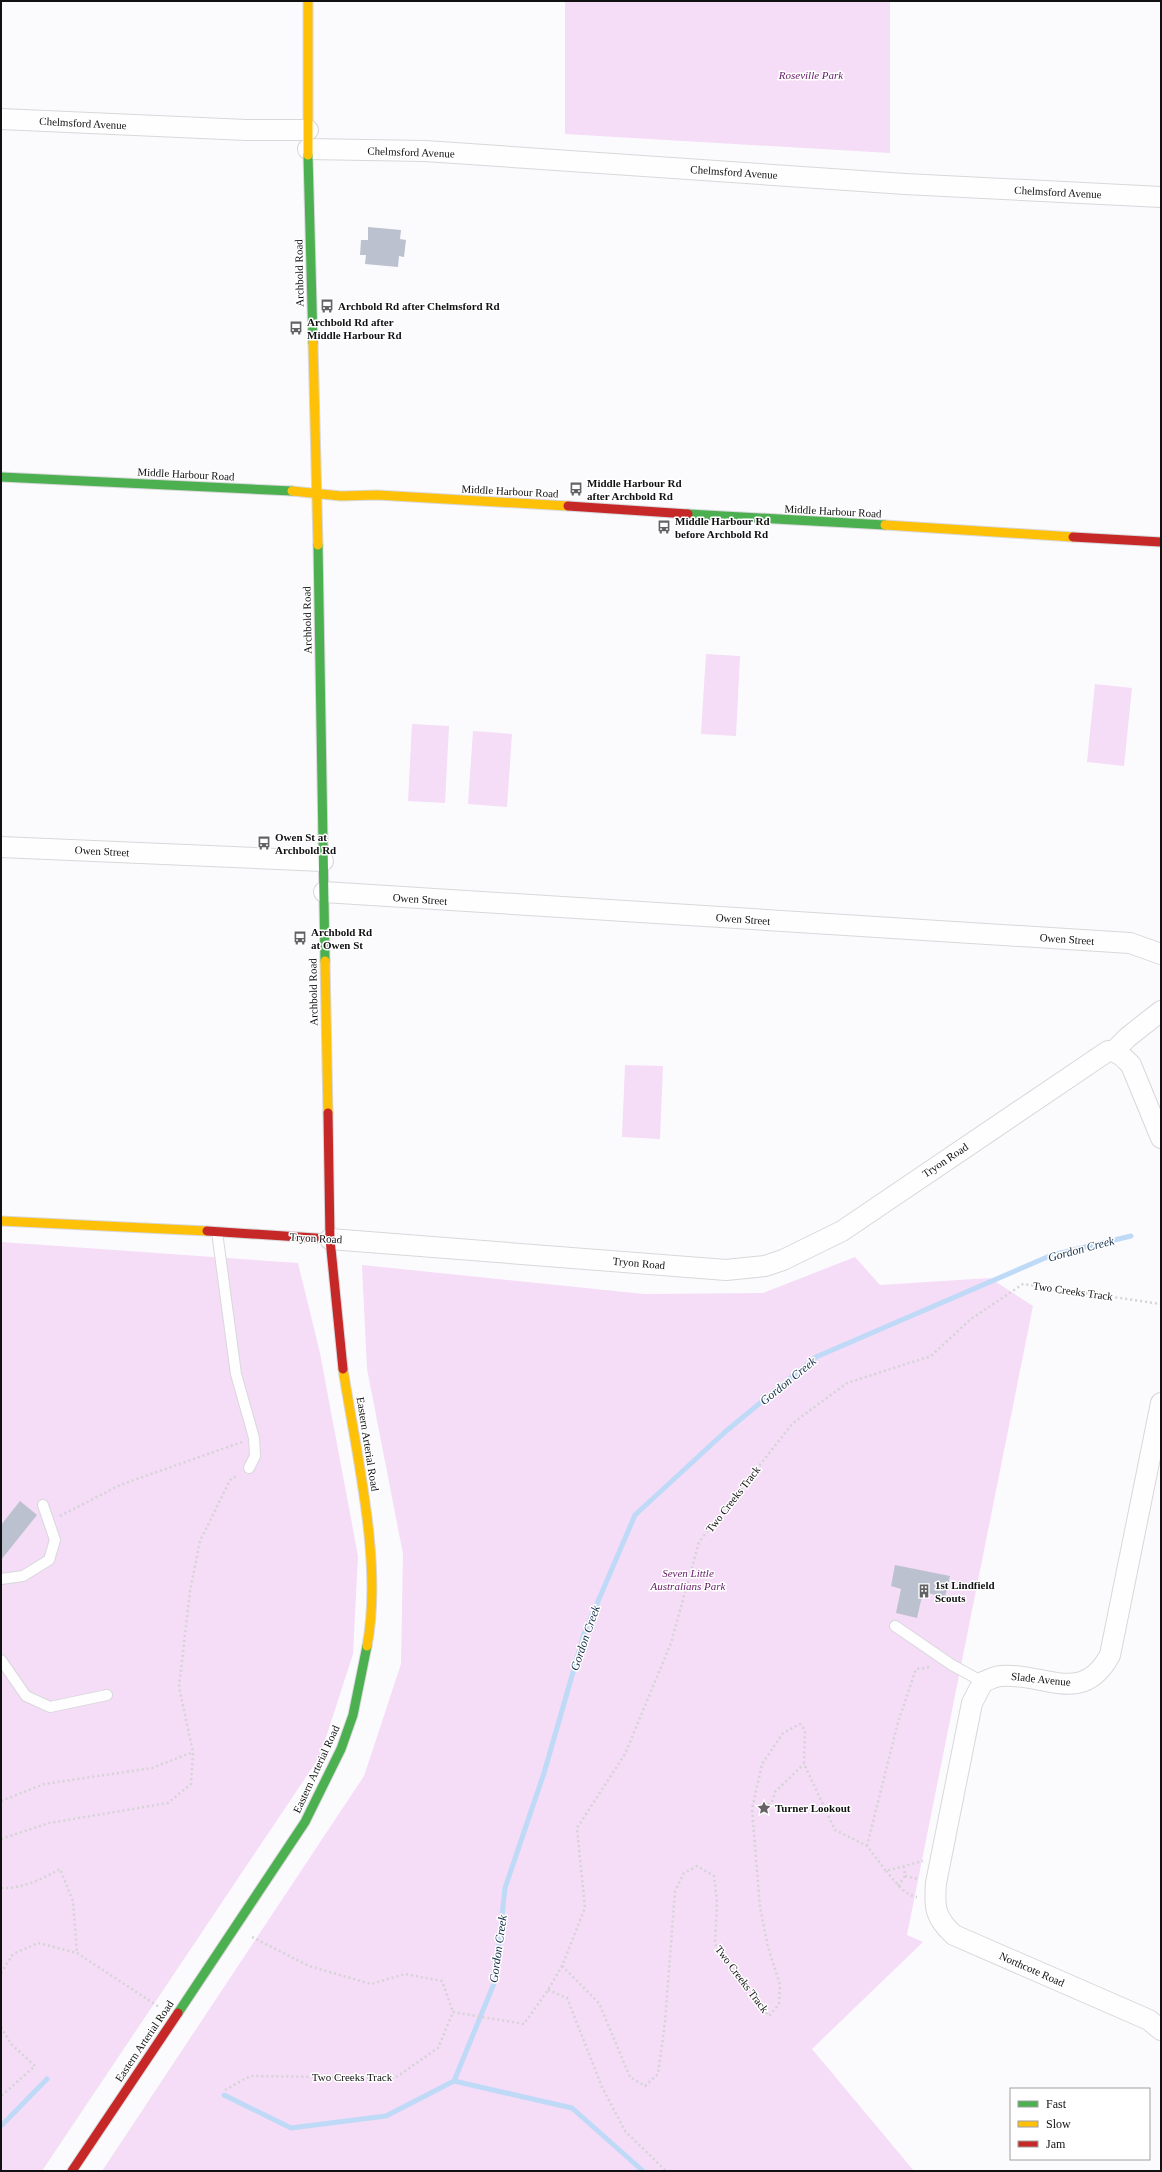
<svg xmlns="http://www.w3.org/2000/svg" width="1162" height="2172" font-family="'Times New Roman',serif">
  <rect width="100%" height="100%" fill="#fbfbfe"/>
  <path fill="#f5dcf7" d="M565 1H890V153L565 134Z
    M706 654 740 656 736 736 701 734Z
    M1095 684 1132 688 1124 766 1087 762Z
    M412 724 449 726 445 803 408 801Z
    M473 731 512 734 507 807 468 804Z
    M625 1065 663 1066 660 1139 622 1137Z
    M1 1242 298 1263 320 1353 358 1556 353 1654 320 1756 42 2171H1Z
    M855 1257 880 1285 990 1278 1033 1306 907 1935 923 1942 812 2049 914 2171H102L364 1776 401 1664 403 1554 367 1369 362 1265 644 1294 763 1293Z"/>
  <g fill="none" stroke-linecap="round" stroke-linejoin="round">
    <path stroke="#bfdaf6" stroke-width="5" d="M454 2081 572 2108 643 2171
      M224 2095 291 2128 386 2116 454 2081 495 1981 505 1888 544 1773 584 1634 635 1515 725 1432 816 1357 1052 1255 1131 1236
      M1 2126 47 2079"/>
  </g>
  <path fill="#bcc1d0" d="M368 227 401 230 400 239 406 240 404 257 399 256 398 267 365 264 366 255H360L361 240H368Z
    M20 1501 37 1515 1 1560V1525Z
    M895 1565 950 1576 945 1597 923 1592 917 1618 896 1613 901 1589 891 1586Z"/>
  <g fill="none" stroke-linecap="round" stroke-linejoin="round">
    <g stroke="#d8d8db" stroke-width="12">
      <path id="lane" d="M217 1232 236 1374 254 1438 255 1456 249 1468
        M1 1579 23 1576 49 1560 55 1540 43 1505
        M895 1626 952 1665 983 1682
        M1 1660 26 1696 50 1707 107 1695"/>
    </g>
    <g stroke="#d8d8db" stroke-width="22">
      <path id="street" d="M1 119 246 130H308
        M308 149 425 151 905 184 1161 197
        M1 847 323 861
        M324 892 1130 943 1161 954
        M1114 1051 1128 1037 1161 1011
        M330 1239 726 1270 765 1266 783 1260 842 1231 1108 1051C1118 1051 1124 1058 1131 1065L1161 1138
        M1161 1403 1110 1655C1082 1707 1044 1672 1001 1676 995 1676 989 1680 983 1682L972 1703 936 1883C934 1907 935 1918 954 1935L1149 2020 1161 2030"/>
    </g>
    <g stroke="#d8d8db" stroke-width="11">
      <path id="fast" d="M308 155 313 343
        M1 477 292 491
        M688 514 885 525
        M318 545 325 961
        M178 2013 305 1822 341 1749 353 1715 367 1646"/>
    </g>
    <g stroke="#d8d8db" stroke-width="11">
      <path id="slow" d="M308 1V155
        M313 343 318 545
        M292 491 341 496 377 495 568 506
        M885 525 1073 537
        M325 961 328 1113
        M1 1221 207 1231
        M343 1369C356 1453 383 1563 367 1646"/>
    </g>
    <g stroke="#d8d8db" stroke-width="11">
      <path id="jam" d="M568 506 688 514
        M1073 537 1161 542
        M328 1113 330 1239 343 1369
        M207 1231 330 1239
        M72 2171 178 2013"/>
    </g>
    <path stroke="#d4d4d5" stroke-width="2.5" stroke-dasharray="2 3" stroke-linecap="butt" d="M60 1516 120 1485 242 1442
      M1 1801 44 1784 152 1768 193 1752
      M764 1808 772 1802 775 1792 804 1764
      M1 1839 49 1823 168 1803 191 1784 193 1752 179 1687 190 1591 200 1541 230 1480 238 1475
      M867 1846 898 1722 916 1669 932 1667
      M886 1871C895 1881 904 1895 917 1897
      M905 1876 918 1879
      M898 1886 905 1876 904 1867
      M1 1888C22 1889 42 1879 60 1869L73 1901 77 1953
      M252 1937 309 1966 371 1984 405 1974 442 1981 453 2012
      M562 1966 599 2003 630 2077 645 2086 658 2074 665 2022 675 1891 684 1873 697 1866 714 1876 717 1903 715 1944 769 2016 779 2004 780 1985 768 1947 760 1907 752 1809 762 1764 783 1733 800 1724 805 1730 804 1764 835 1830 867 1846 886 1871 923 1861
      M1 1973 13 1954 38 1943 77 1953 159 2007
      M548 1990 567 1998 602 2087 625 2131 666 2171
      M1 2027 11 2044 35 2066 1 2096
      M225 2090 250 2076 395 2078 438 2048 453 2012 524 2024 548 1990 562 1966 585 1908 577 1828 625 1754 671 1643 699 1542 793 1423 847 1383 931 1356 971 1319 1023 1284 1161 1304"/>
    <use href="#lane" stroke="#fefeff" stroke-width="10"/>
    <use href="#street" stroke="#fefeff" stroke-width="20"/>
    <use href="#fast" stroke="#4caf50" stroke-width="9"/>
    <use href="#slow" stroke="#ffc107" stroke-width="9"/>
    <use href="#jam" stroke="#c62828" stroke-width="9"/>
  </g>
  <defs>
    <g id="bus-bare" transform="scale(1.08)"><path d="M-5-6H5V4H4V6H2V4H-2V6H-4V4H-5ZM-3.5-4V0h7V-4ZM-3.5 1.2v1.5H-2V1.2ZM2 1.2v1.5H3.5V1.2Z" fill="#636365" stroke="#fff" stroke-width="2.5" paint-order="stroke"/></g>
    <g id="building-bare" transform="scale(1.08)"><path d="M-4-6H4V6H1V3H-1V6H-4ZM-2.5-4.3h1.7v1.8h-1.7ZM.8-4.3h1.7v1.8H.8ZM-2.5-1h1.7V.8h-1.7ZM.8-1h1.7V.8H.8Z" fill="#636365" stroke="#fff" stroke-width="2.5" paint-order="stroke"/></g>
    <g id="sight-bare" transform="scale(1.08)"><path d="M0-6L1.8-2.2L6-1.7L2.9 1.2L3.7 5.4L0 3.3L-3.7 5.4L-2.9 1.2L-6-1.7L-1.8-2.2Z" fill="#636365" stroke="#fff" stroke-width="2.5" paint-order="stroke"/></g>
  </defs>
  <g fill-rule="evenodd">
    <use href="#bus-bare" x="327" y="306"/>
    <use href="#bus-bare" x="296" y="328"/>
    <use href="#bus-bare" x="576" y="489"/>
    <use href="#bus-bare" x="664" y="527"/>
    <use href="#bus-bare" x="264" y="843"/>
    <use href="#bus-bare" x="300" y="938"/>
    <use href="#building-bare" x="924" y="1591"/>
    <use href="#sight-bare" x="764" y="1808"/>
  </g>
  <g text-anchor="middle" dominant-baseline="central" stroke-width="3" stroke-linejoin="round" paint-order="stroke">
    <g font-size="11" font-style="italic" fill="#641969" stroke="#fff">
      <text x="811" y="75">Roseville Park</text>
      <text x="688" y="1573">Seven Little<tspan x="688" dy="13">Australians Park</tspan></text>
    </g>
    <g font-size="11" fill="#111113" stroke="#fff">
      <text transform="translate(83 123) rotate(3)">Chelmsford Avenue</text>
      <text transform="translate(411 152) rotate(2)">Chelmsford Avenue</text>
      <text transform="translate(734 172) rotate(4)">Chelmsford Avenue</text>
      <text transform="translate(1058 192) rotate(3)">Chelmsford Avenue</text>
      <text transform="translate(299 273) rotate(-91)">Archbold Road</text>
      <text transform="translate(186 474) rotate(3)">Middle Harbour Road</text>
      <text transform="translate(510 491) rotate(3)">Middle Harbour Road</text>
      <text transform="translate(833 511) rotate(3)">Middle Harbour Road</text>
      <text transform="translate(307 620) rotate(-91)">Archbold Road</text>
      <text transform="translate(102 851) rotate(3)">Owen Street</text>
      <text transform="translate(420 899) rotate(4)">Owen Street</text>
      <text transform="translate(743 919) rotate(4)">Owen Street</text>
      <text transform="translate(1067 939) rotate(4)">Owen Street</text>
      <text transform="translate(313 992) rotate(-91)">Archbold Road</text>
      <text transform="translate(945 1160) rotate(-34)">Tryon Road</text>
      <text transform="translate(316 1238) rotate(3)">Tryon Road</text>
      <text transform="translate(639 1263) rotate(5)">Tryon Road</text>
      <text transform="translate(1073 1291) rotate(8)">Two Creeks Track</text>
      <text transform="translate(368 1444) rotate(81)">Eastern Arterial Road</text>
      <text transform="translate(733 1499) rotate(-52)">Two Creeks Track</text>
      <text transform="translate(1041 1679) rotate(6)">Slade Avenue</text>
      <text transform="translate(316 1769) rotate(-65)">Eastern Arterial Road</text>
      <text transform="translate(1032 1969) rotate(24)">Northcote Road</text>
      <text transform="translate(742 1979) rotate(53)">Two Creeks Track</text>
      <text transform="translate(144 2041) rotate(-56)">Eastern Arterial Road</text>
      <text x="352" y="2077">Two Creeks Track</text>
    </g>
    <g font-size="11" font-weight="bold" fill="#111113" stroke="#fff" text-anchor="start">
      <text x="338" y="306">Archbold Rd after Chelmsford Rd</text>
      <text x="307" y="322">Archbold Rd after<tspan x="307" dy="13">Middle Harbour Rd</tspan></text>
      <text x="587" y="483">Middle Harbour Rd<tspan x="587" dy="13">after Archbold Rd</tspan></text>
      <text x="675" y="521">Middle Harbour Rd<tspan x="675" dy="13">before Archbold Rd</tspan></text>
      <text x="275" y="837">Owen St at<tspan x="275" dy="13">Archbold Rd</tspan></text>
      <text x="311" y="932">Archbold Rd<tspan x="311" dy="13">at Owen St</tspan></text>
      <text x="935" y="1585">1st Lindfield<tspan x="935" dy="13">Scouts</tspan></text>
      <text x="775" y="1808">Turner Lookout</text>
    </g>
    <g font-size="12" font-style="italic" fill="#15314b" stroke="#fff">
      <text transform="translate(1081 1249) rotate(-15)">Gordon Creek</text>
      <text transform="translate(788 1381) rotate(-39)">Gordon Creek</text>
      <text transform="translate(585 1638) rotate(-71)">Gordon Creek</text>
      <text transform="translate(498 1949) rotate(-82)">Gordon Creek</text>
    </g>
  </g>
  <rect width="1162" height="2172" fill="none" stroke="#111113" stroke-width="4"/>
  <rect x="1010" y="2088" width="140" height="72" fill="#ffffff" stroke="#a0a0a1"/>
  <rect x="1018" y="2101" width="20" height="6" fill="#4caf50" stroke="#a0a0a1"/>
  <text x="1046" y="2108" font-size="12" fill="#111113">Fast</text>
  <rect x="1018" y="2121" width="20" height="6" fill="#ffc107" stroke="#a0a0a1"/>
  <text x="1046" y="2128" font-size="12" fill="#111113">Slow</text>
  <rect x="1018" y="2141" width="20" height="6" fill="#c62828" stroke="#a0a0a1"/>
  <text x="1046" y="2148" font-size="12" fill="#111113">Jam</text>
</svg>
